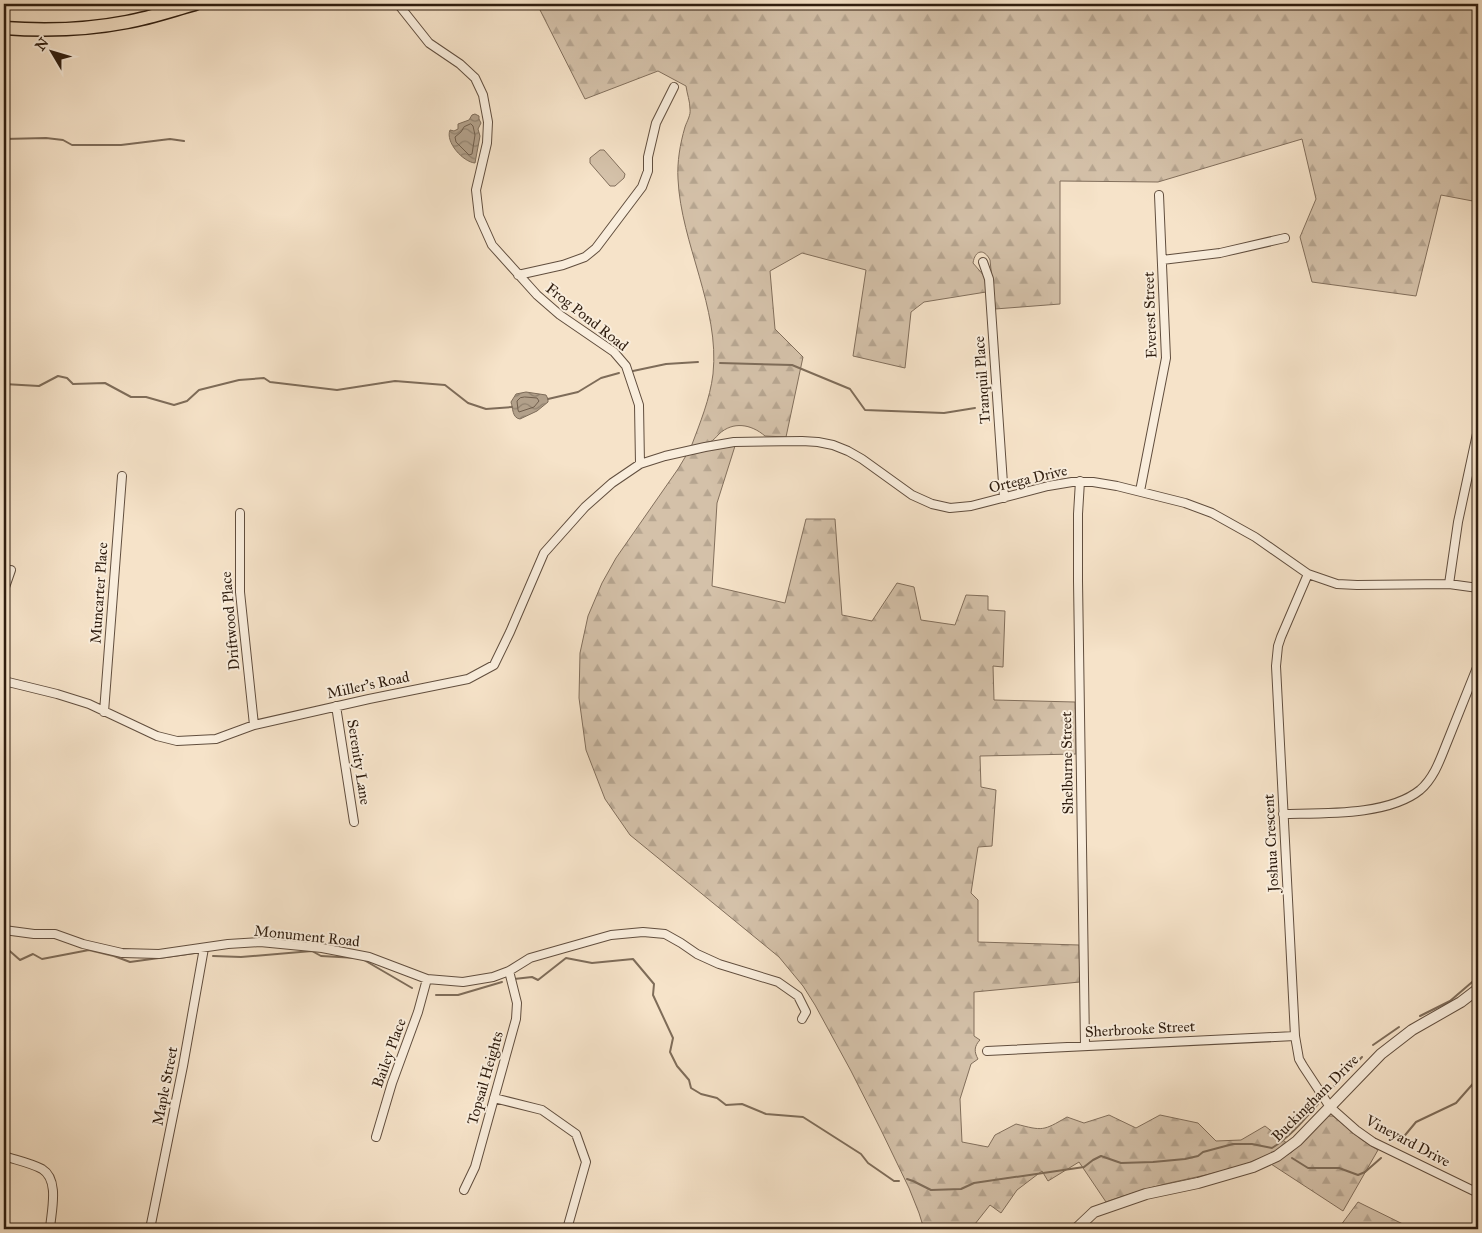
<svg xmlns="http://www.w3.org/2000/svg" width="1482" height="1233" font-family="'IM FELL Great Primer',serif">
  <defs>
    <pattern id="forest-firs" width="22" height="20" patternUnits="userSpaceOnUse" patternTransform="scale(1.25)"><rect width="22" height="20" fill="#d4c1a9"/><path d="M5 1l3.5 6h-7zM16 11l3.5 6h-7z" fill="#b6a590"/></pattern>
    <pattern id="water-waves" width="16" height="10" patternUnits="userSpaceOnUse" patternTransform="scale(1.25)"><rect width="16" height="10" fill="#b2a08a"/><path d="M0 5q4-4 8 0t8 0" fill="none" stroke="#91826f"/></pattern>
  </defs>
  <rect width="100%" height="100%" fill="#f6e3c9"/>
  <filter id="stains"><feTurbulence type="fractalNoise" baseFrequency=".004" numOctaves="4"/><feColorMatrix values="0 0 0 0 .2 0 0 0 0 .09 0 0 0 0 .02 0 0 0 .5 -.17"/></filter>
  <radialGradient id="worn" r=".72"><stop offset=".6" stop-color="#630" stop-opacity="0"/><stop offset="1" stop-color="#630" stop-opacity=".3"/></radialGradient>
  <path fill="#d4c1a9" stroke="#826f5c" d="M600 150H604L625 174 624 178 615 186H610L590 163V158Z"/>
  <path fill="url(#forest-firs)" stroke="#826f5c" d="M4 4H97L89 6 4 8Z
    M548 4H1478V202L1441 195 1416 296 1312 282 1300 237 1316 199 1302 139 1158 182 1060 181V304L995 309 990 260C984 248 975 250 973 263L985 277 986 292 924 302 911 312 905 368 853 356 866 270 802 253 770 271 775 329 803 357 786 437 765 436C751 424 733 421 719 434 716 437 714 440 710 442 705 444 697 445 691 447 700 423 710 399 713 374 720 308 681 244 678 179 677 162 680 144 685 127 687 121 691 115 690 109 690 101 687 94 686 86L658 71 585 99 539 8Z
    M735 446 717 503 712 586 785 603 806 519H835L842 615 872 621 897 583 914 587 921 620 955 625 966 595 988 596V610L1005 611 1003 667 993 666 994 700 1075 702 1076 754 980 756 981 787 996 790 992 846 978 847 971 893 978 900V942L1079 945 1080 982 974 992V1036L980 1040C974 1046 974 1052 978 1059L971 1064 960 1099 962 1142 988 1147 995 1135 1016 1124C1043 1131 1043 1131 1067 1117L1084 1123 1109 1115 1136 1128 1160 1115 1198 1123 1216 1141 1241 1140 1265 1126 1288 1144C1250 1168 1208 1174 1165 1184 1145 1189 1126 1195 1106 1202L1079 1162 1048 1181 1042 1171 1017 1190 1001 1213 990 1205 971 1229H924L919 1213 909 1188 881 1130 851 1071 815 1005 803 986 779 957 630 835 605 799 586 750 579 698 580 653 588 616 602 583 616 558 678 469 687 454Z
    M1329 1116H1333L1362 1140 1378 1150 1343 1211 1271 1164 1292 1152 1325 1117Z
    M1358 1202 1413 1229H1338Z"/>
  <path fill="url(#water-waves)" stroke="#7e6c59" d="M475 114 479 116V119L481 123 478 129 480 136 475 163C463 162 445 142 450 130L454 131 458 129V124L469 120 472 115Z
    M526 392 546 395 548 399V402L537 411 520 419C512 418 513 408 511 402L516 394Z"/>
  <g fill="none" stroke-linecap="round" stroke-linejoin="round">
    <path stroke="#705e4c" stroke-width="1" d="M471 124 473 126 475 135 472 154 469 155 456 142 455 137 461 132 464 127Z
      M525 397 537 398 539 401 534 407 519 412 518 410 517 401 520 398Z"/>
    <path stroke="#7e6c59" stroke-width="2" d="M4 139 46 138 63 140 72 145H121L170 139 184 141
      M720 363 792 365 850 389 865 410 944 413 975 408
      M633 371 666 364 698 362
      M4 384 39 386 58 376 67 378 73 384 105 383 131 397H146L174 405 187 401 199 390 239 380 264 378 270 382 337 390 395 381 445 385 468 403 486 409 512 407
      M548 399 578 392 601 378 619 373
      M4 946 20 960 33 954 42 959 89 950 114 956 130 962 195 953
      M213 956 241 957 312 951 321 956 357 958
      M364 960 412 988
      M514 979 532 977 538 980 566 958 592 963 633 959 654 984 653 995 673 1038 670 1052 677 1066 689 1080 691 1088 701 1094 717 1098 726 1105 742 1104 766 1114 803 1117 861 1154 868 1163 894 1181H899
      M436 995H458L502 982
      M1420 1016 1450 1001 1478 977
      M1373 1045 1399 1027
      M1331 1089 1362 1057
      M1401 1140 1416 1122 1456 1103 1478 1078
      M1292 1158 1308 1168H1339L1358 1175 1365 1172 1381 1158
      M907 1179 913 1181 931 1190 961 1189 974 1183 1084 1167 1093 1160 1101 1156 1121 1163 1153 1162 1185 1159 1198 1156 1203 1152 1233 1144H1252L1272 1148C1290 1137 1303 1121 1318 1104"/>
    <g stroke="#614e3e" stroke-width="10">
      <path id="minor" d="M398 4 429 43 460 64 475 78 483 95 488 122 487 143 476 190 479 216 492 245 537 295 560 315 614 352 626 366 639 405 640 464
        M1162 260 1220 253 1285 238
        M983 262 989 279 1004 498
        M518 275 563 265 585 257 596 248 642 187 648 171V157L656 123 674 87
        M4 297 5 296
        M1080 481 1078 514V581L1085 1045
        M1140 491 1166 358 1159 195
        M240 513V592L254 725
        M1308 574 1281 637 1278 646 1276 666 1295 1036 1299 1059 1303 1066 1330 1107 1356 1130 1373 1142 1478 1193
        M1449 584 1458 522 1478 429
        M4 590 11 570
        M4 681 57 694 89 704 157 736 177 741 216 739 254 725 369 699 468 679 494 665 510 632 544 553 585 507 612 483 640 464 665 456 705 447 734 442 802 441 818 442 833 445 848 451 862 459 912 495 932 504 950 508 971 506 1048 486 1072 482H1093L1117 486 1185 503 1212 513 1255 537 1308 574 1337 584 1357 585 1449 584 1478 588
        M336 706 354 822
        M104 712 122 476
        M1283 814C1323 813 1388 816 1420 790 1435 777 1441 757 1448 740 1458 715 1468 690 1478 665
        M4 930 34 934H55L83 944 122 953 159 954 228 944 260 942 322 948 369 957 427 979 463 982 493 977 509 971 530 958 558 950 611 935 643 932 665 934 681 943 697 954 719 964 778 982 798 996 806 1012 802 1019
        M987 1051 1295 1036
        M494 1098 542 1110 576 1134 586 1162 567 1229
        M376 1137 392 1083 418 1012 427 979
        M4 1156C16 1160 31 1163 42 1169 60 1180 51 1212 50 1229
        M464 1190 475 1167 516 1019 517 1003 509 971
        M150 1229 183 1066 204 948"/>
    </g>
    <g stroke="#614e3e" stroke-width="12">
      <path id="tertiary" d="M1076 1229 1094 1212 1146 1194 1198 1183 1253 1167 1277 1156 1297 1141 1381 1054 1412 1030 1461 1002 1478 989"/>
    </g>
    <g stroke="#2f1d0f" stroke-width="15">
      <path id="primary" d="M4 28C46 31 86 30 127 22 150 18 173 10 195 4"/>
    </g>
    <use href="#minor" stroke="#f9eddc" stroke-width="8"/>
    <use href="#tertiary" stroke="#f9eddc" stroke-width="10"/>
    <use href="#primary" stroke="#f6e3c9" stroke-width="12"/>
  </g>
  <g text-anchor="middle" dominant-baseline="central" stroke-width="4" stroke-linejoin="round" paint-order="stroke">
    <g font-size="15" fill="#2f1d0f" stroke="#f9eddc">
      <text transform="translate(1150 315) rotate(-92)">Everest Street</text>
      <text transform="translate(587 317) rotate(38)">Frog Pond Road</text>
      <text transform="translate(982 380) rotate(-94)">Tranquil Place</text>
      <text transform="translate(1028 479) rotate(-13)">Ortega Drive</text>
      <text transform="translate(99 593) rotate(-86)">Muncarter Place</text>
      <text transform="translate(230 621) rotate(-95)">Driftwood Place</text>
      <text transform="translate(368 685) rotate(-12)">Miller's Road</text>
      <text transform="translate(359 762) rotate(81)">Serenity Lane</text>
      <text transform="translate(1067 763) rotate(-91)">Shelburne Street</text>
      <text transform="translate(1271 843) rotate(-93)">Joshua Crescent</text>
      <text transform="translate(307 936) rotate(6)">Monument Road</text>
      <text transform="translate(1140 1029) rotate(-3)">Sherbrooke Street</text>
      <text transform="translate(389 1053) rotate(-70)">Bailey Place</text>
      <text transform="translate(485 1078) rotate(-74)">Topsail Heights</text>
      <text transform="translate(165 1086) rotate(-79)">Maple Street</text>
      <text transform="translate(1315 1098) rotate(-45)">Buckingham Drive</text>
      <text transform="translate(1408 1141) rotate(28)">Vineyard Drive</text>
    </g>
  </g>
  <rect width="1482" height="1233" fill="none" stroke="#f6e3c9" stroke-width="20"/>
  <rect x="5" y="5" width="1472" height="1223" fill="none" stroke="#2f1d0f" stroke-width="2.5"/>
  <rect x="10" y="10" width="1462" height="1213" fill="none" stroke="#2f1d0f"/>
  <g transform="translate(52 52) rotate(308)" stroke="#f9eddc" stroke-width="4" paint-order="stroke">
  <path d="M0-4L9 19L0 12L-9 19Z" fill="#2f1d0f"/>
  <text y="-8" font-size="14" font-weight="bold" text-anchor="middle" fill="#2f1d0f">N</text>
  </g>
  <rect width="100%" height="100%" filter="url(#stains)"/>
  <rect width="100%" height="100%" fill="url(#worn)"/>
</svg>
